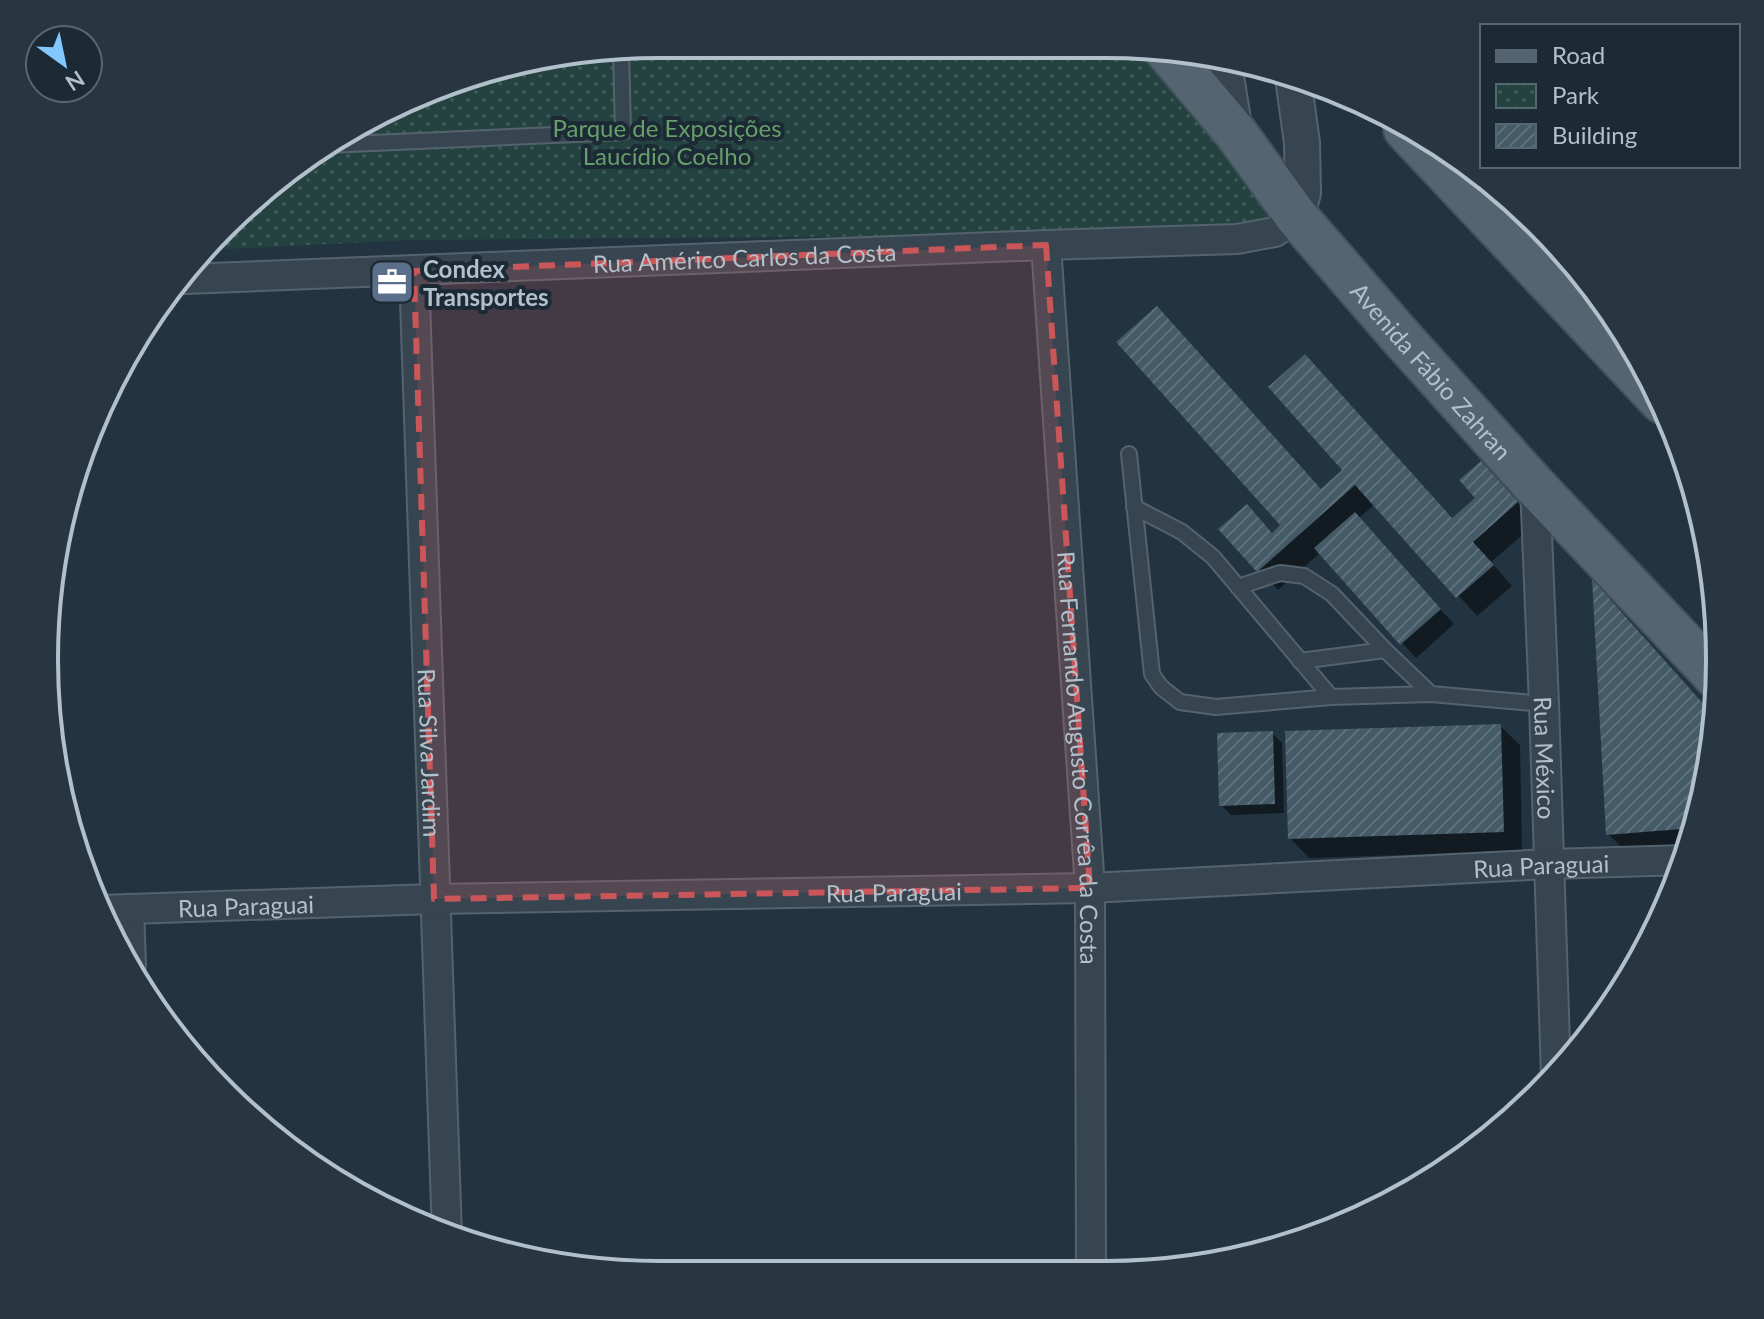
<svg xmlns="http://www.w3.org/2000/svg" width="1764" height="1319" font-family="Lato,sans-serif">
  <defs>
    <pattern id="park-dots" width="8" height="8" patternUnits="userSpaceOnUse" patternTransform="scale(2)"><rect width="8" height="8" fill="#244240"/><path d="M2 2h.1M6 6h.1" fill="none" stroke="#415c5a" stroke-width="1.8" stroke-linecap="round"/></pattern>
    <pattern id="building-hatch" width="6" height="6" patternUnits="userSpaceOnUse" patternTransform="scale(2)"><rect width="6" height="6" fill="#455a67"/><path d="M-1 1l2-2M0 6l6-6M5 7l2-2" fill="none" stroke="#5d707b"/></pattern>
  </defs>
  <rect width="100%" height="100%" fill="#223441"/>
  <path fill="url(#park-dots)" d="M660 44 1144 45 1160 48 1295 216 1274 230 1055 235 412 240 206 250 224 225 351 127 500 65Z"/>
  <path fill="#0007" d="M1157 308 1322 491 1345 470 1453 520 1500 483 1536 523 1491 562 1512 586 1477 616 1375 504 1358 519 1454 624 1416 658 1320 553 1278 590 1221 529 1247 506 1273 534 1283 526Z
    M1611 601 1715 718V740L1689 849 1628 853 1608 834Z
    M1500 726 1520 745 1522 851 1309 858 1290 838Z
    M1272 733 1282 743 1284 813 1231 815 1221 805Z"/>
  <path fill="url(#building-hatch)" d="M1157 306 1321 489 1342 470 1268 387 1305 354 1452 518 1475 498 1459 480 1481 461 1518 502 1473 542 1494 565 1456 598 1355 485 1257 572 1218 529 1247 504 1272 533 1280 525 1116 342Z
    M1355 512 1441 609 1400 645 1314 548Z
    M1592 579 1715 717V740L1694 828 1606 835Z
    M1501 724 1504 832 1288 839 1285 731Z
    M1273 731 1275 804 1219 806 1217 733Z"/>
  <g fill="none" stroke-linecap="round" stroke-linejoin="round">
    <g stroke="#54636e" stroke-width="18">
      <path id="service" d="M327 145 623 132 621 49
        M1129 454 1152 674 1161 687 1180 702 1216 707 1331 697 1431 694 1544 704
        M1134 507 1182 532 1213 557 1331 697
        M1238 587 1280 573 1304 576 1332 594 1385 650 1431 694
        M1300 661 1385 650"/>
    </g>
    <g stroke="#54636e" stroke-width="32">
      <g id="minor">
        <path id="s1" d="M1046 245 1090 888 1091 1270"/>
        <path id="s2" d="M414 271 447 1236"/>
        <path id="s3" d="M185 279 1046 245 1237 239 1275 232 1296 216"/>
        <path id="s4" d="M1535 486 1544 704 1556 1076"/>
        <path d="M129 909 131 965"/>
        <path id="s5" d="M100 910 434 899 1090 888 1549 864 1686 860"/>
      </g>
    </g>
    <g stroke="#54636e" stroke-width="38">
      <path id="tertiary" d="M1223 58 1235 132
        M1293 78 1302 143 1303 193 1296 216"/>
    </g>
    <g stroke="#42515c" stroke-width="46">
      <g id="primary">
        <path id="s6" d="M1165 49 1235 132 1296 216 1400 336 1535 486 1717 678"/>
        <path d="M1405 129 1662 402"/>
      </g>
    </g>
    <use href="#service" stroke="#364550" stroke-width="14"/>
    <use href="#minor" stroke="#364550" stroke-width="28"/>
    <use href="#tertiary" stroke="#364550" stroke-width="34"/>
    <use href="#primary" stroke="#546571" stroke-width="42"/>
  </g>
  <path fill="#cb5659" fill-opacity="0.2" stroke="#cb5659" stroke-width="6" stroke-dasharray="16 10" stroke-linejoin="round" d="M1046 245 1090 888 434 899 414 271Z"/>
  <defs>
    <g id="office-square" transform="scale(2.3)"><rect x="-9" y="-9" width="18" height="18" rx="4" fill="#5c6f8a" stroke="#1b2a35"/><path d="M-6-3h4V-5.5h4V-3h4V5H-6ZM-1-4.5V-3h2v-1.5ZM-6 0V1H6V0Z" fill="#fff"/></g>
  </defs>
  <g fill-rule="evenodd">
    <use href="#office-square" x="392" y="282"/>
  </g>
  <g text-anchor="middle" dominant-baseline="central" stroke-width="8" stroke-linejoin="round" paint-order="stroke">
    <g font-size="24" fill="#679f6a" stroke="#1b2a35">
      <text x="667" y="127">Parque de Exposições<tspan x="667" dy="28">Laucídio Coelho</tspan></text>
    </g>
    <g font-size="24" fill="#b2c0cb" stroke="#1b2a35">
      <text stroke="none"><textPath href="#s3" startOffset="560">Rua Américo Carlos da Costa</textPath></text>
      <text stroke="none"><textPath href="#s6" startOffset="418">Avenida Fábio Zahran</textPath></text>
      <text stroke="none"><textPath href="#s2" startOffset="482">Rua Silva Jardim</textPath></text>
      <text stroke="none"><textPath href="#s1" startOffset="514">Rua Fernando Augusto Corrêa da Costa</textPath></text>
      <text stroke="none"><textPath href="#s4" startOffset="272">Rua México</textPath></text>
      <text stroke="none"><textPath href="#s5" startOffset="1442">Rua Paraguai</textPath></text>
      <text stroke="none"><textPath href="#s5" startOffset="794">Rua Paraguai</textPath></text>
      <text stroke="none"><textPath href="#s5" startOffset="146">Rua Paraguai</textPath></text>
    </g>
    <g font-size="24" font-weight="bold" fill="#b2c0cb" stroke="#1b2a35" text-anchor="start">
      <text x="423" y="268">Condex<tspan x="423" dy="28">Transportes</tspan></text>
    </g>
  </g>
  <path d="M0 0H1764V1319H0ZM659 58H1105A601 601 0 0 1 1706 659V660A601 601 0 0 1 1105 1261H659A601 601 0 0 1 58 660V659A601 601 0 0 1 659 58Z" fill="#273641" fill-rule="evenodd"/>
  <path fill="none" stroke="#b2c0cb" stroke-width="4" d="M659 58H1105A601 601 0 0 1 1706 659V660A601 601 0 0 1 1105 1261H659A601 601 0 0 1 58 660V659A601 601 0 0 1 659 58Z"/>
  <rect x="1480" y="24" width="260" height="144" fill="#1b2a35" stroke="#576671" stroke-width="2"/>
  <rect x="1496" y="50" width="40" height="12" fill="#546571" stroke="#576671" stroke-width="2"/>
  <text x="1552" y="64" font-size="24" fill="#b2c0cb">Road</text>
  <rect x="1496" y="84" width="40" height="24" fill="url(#park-dots)" stroke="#576671" stroke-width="2"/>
  <text x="1552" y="104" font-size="24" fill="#b2c0cb">Park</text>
  <rect x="1496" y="124" width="40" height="24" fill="url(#building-hatch)" stroke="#576671" stroke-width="2"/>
  <text x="1552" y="144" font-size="24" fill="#b2c0cb">Building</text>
  <g transform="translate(64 64) rotate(147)"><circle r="38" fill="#1b2a35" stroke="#576671" stroke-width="2"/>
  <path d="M0-6L14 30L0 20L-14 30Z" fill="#83c7ff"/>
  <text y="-12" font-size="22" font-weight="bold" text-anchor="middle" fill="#b2c0cb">N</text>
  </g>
</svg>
